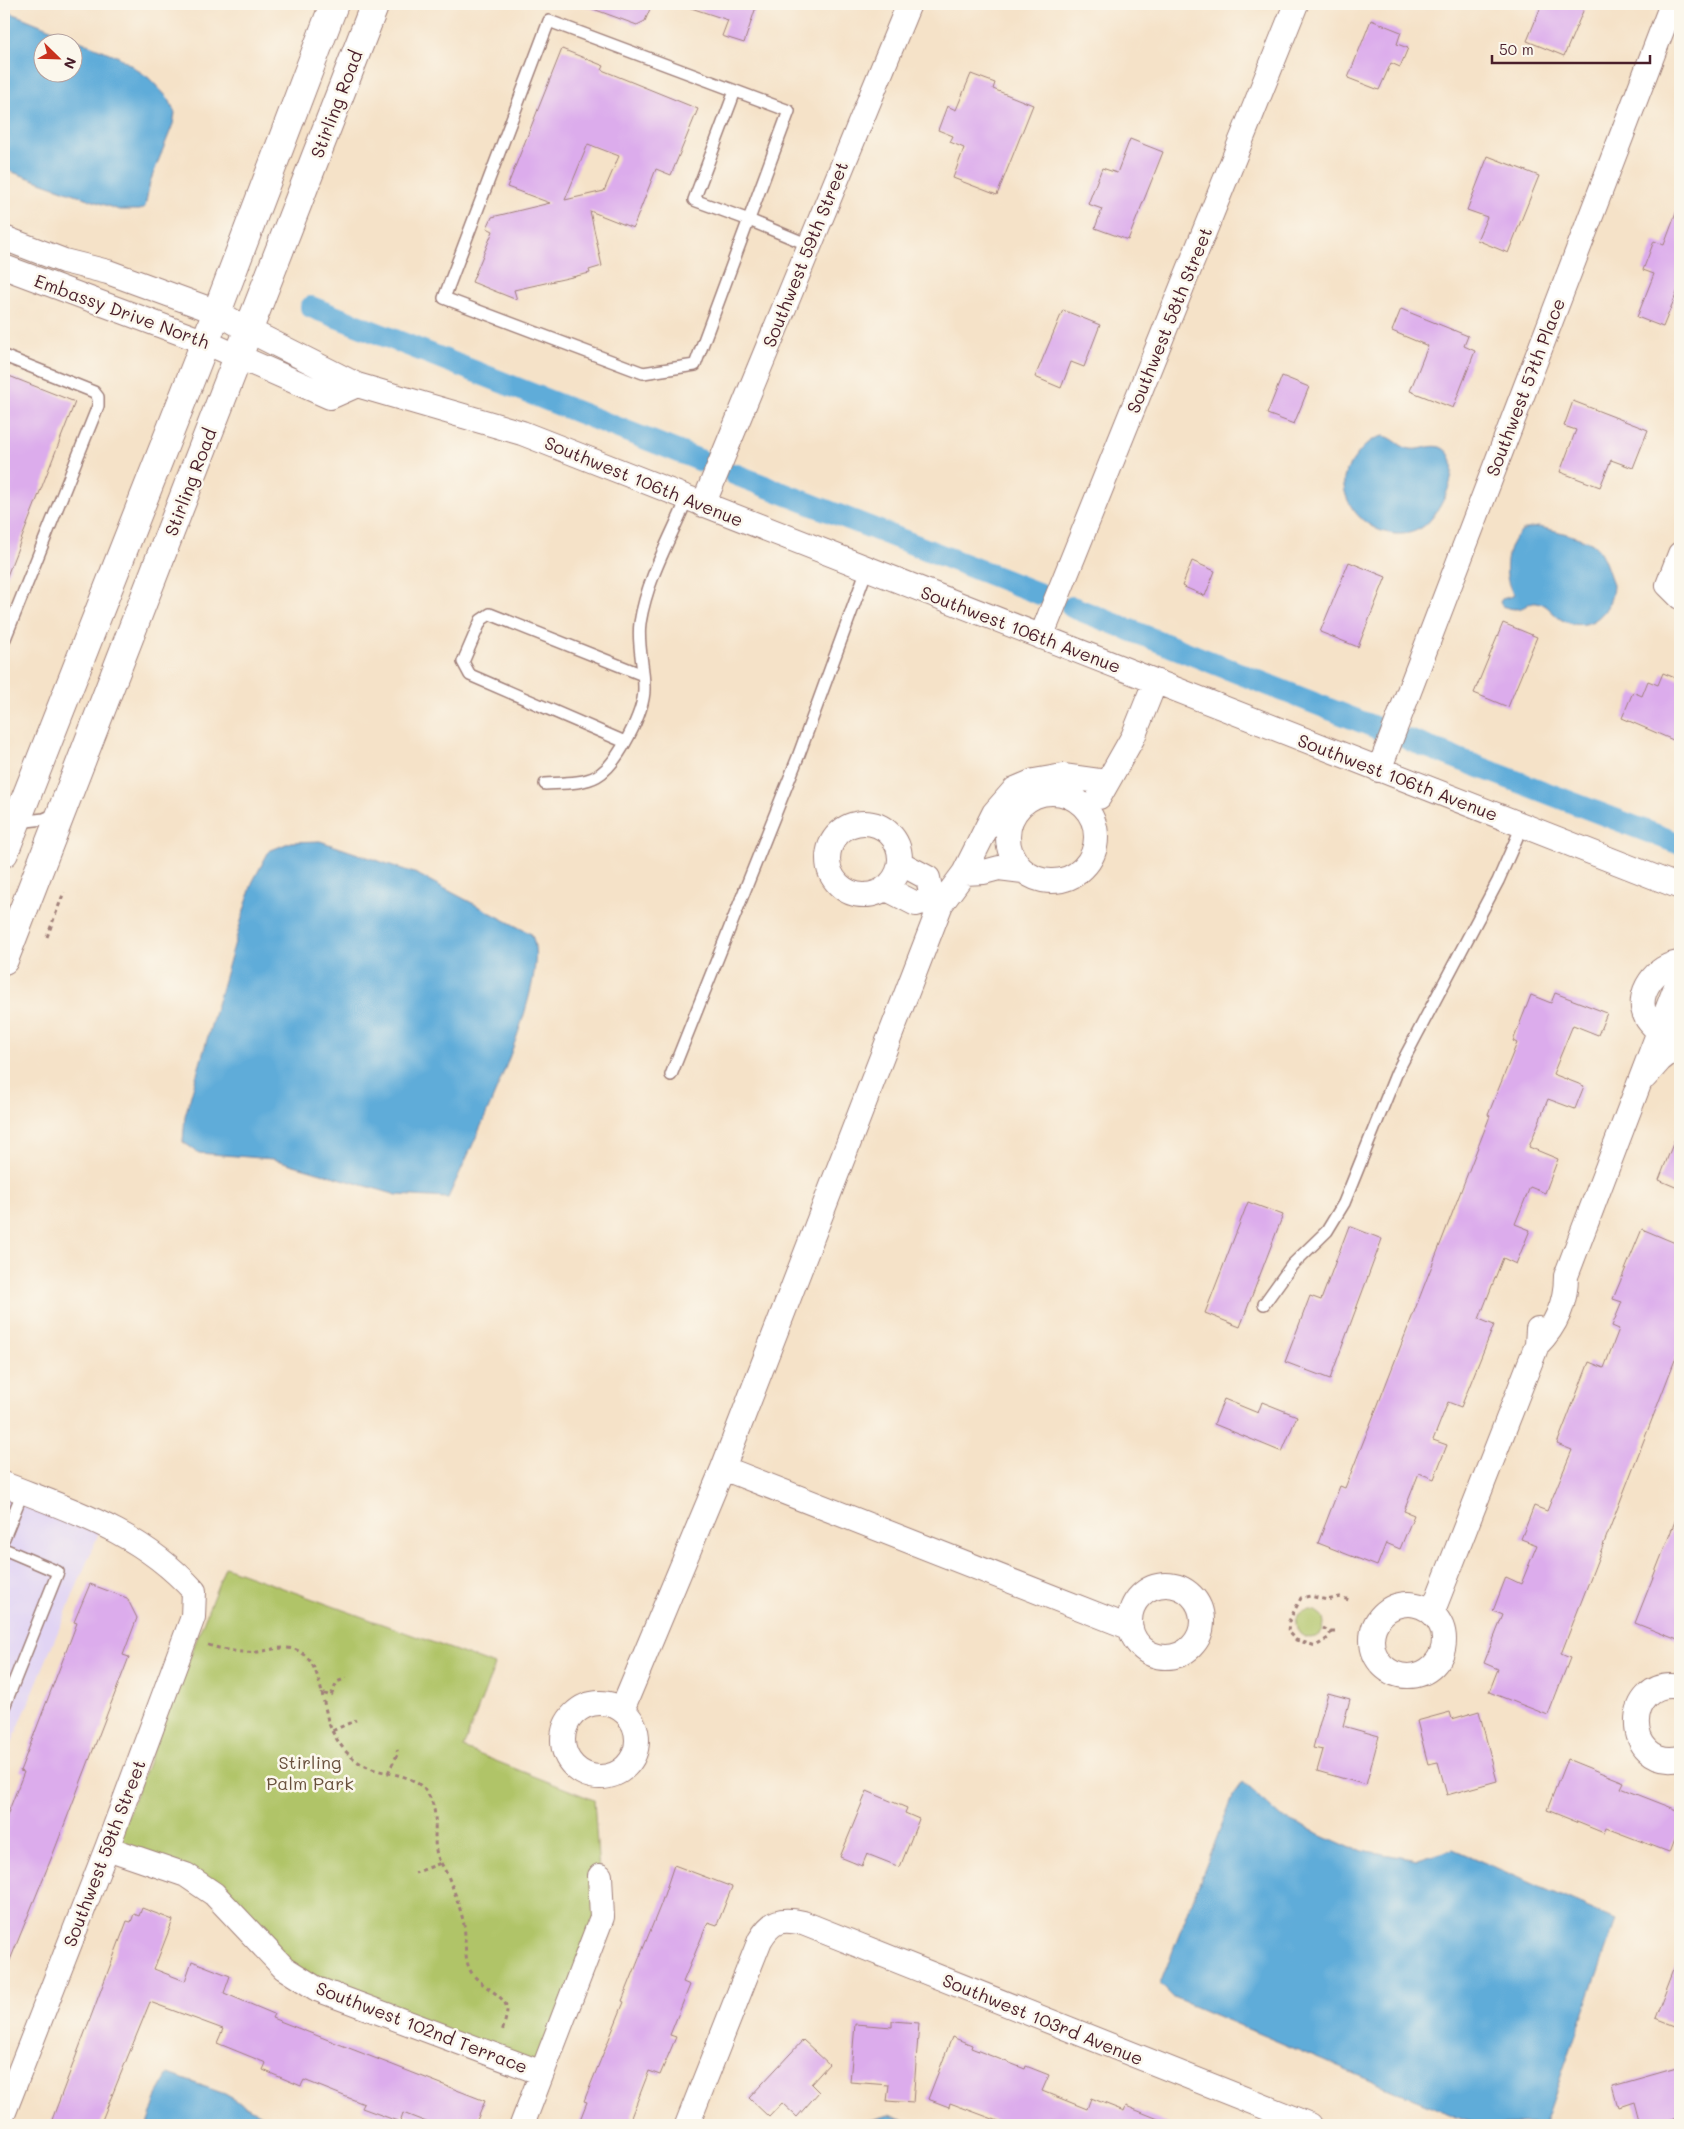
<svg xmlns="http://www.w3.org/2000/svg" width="1684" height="2129" font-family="Mali,sans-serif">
  <rect width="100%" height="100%" fill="#fbf7ec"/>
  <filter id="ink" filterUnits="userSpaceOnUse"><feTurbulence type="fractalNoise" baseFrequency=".02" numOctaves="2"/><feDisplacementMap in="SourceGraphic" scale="10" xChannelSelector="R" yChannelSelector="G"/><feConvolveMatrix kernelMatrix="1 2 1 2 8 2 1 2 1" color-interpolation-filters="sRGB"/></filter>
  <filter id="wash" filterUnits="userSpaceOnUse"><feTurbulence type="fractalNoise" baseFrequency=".0096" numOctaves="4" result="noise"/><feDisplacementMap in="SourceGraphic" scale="20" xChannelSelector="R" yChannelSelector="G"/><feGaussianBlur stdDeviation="1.12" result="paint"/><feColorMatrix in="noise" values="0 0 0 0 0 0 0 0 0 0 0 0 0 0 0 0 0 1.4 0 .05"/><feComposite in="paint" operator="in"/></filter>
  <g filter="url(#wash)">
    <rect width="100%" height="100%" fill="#f5e2c8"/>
    <path fill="#e1d4f4" d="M4 1484 103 1523 4 1762Z"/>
    <path fill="#b0c468" stroke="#7d724a" d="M225 1567 495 1665 463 1748 594 1800 602 1917 542 2073 302 1980 214 1894 114 1850Z
      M1296 1624a14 14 0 1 1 28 0a14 14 0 1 1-28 0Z"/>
    <path fill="#5facd9" stroke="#546682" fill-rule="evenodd" d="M4 10 119 57 149 78 169 99 175 113 173 124 150 182 145 207 140 210H119L4 169ZM42 42H72V72H42Z
      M1384 436C1395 438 1400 448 1411 449 1421 451 1434 442 1444 449 1466 464 1440 514 1424 526 1394 548 1348 522 1344 486 1342 475 1350 464 1357 455 1364 446 1372 438 1384 436Z
      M1538 527C1550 529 1585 538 1594 545 1604 553 1608 572 1613 584 1613 611 1590 635 1562 620 1553 615 1548 604 1537 602 1526 600 1526 615 1502 606L1500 602 1502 599 1513 596 1514 594C1502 580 1505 546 1519 534 1524 529 1530 528 1538 527Z
      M320 841 417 874 531 934C556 975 469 1152 448 1198L397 1195 273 1159 199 1153 183 1142 185 1116 252 883 269 851 291 842Z
      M1243 1782 1282 1817 1351 1848 1417 1860 1453 1849 1616 1920 1544 2125H1483L1464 2120 1174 1998 1160 1984 1233 1796Z
      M169 2074 225 2094 267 2118 286 2125H147L159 2091Z
      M890 2115 914 2125H853Z"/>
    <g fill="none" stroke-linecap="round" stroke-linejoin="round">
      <path stroke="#5facd9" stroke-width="22" d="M311 307 702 461
        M734 474 1040 594
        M1072 607 1377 728
        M1409 740 1680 844"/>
    </g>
    <g id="blocks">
      <path fill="#dcacec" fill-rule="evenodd" d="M586 4H652L645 21 637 25 585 6Z
        M689 4H757L744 43 722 36 728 20 688 7Z
        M1542 4H1586L1564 56 1527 41Z
        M1371 20 1401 32 1397 44 1408 48 1400 67 1391 63 1379 90 1348 78Z
        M562 49 604 66 602 70 698 109 671 175 656 169 633 228 590 211 602 266 589 270 590 273 514 290 517 300 472 282 493 231 487 228 492 217 550 203 507 187ZM588 144 619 156 604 191 565 200Z
        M971 74 995 83 993 89 1033 105 997 195 953 178 964 148 950 142 953 136 938 130 947 106 956 110Z
        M1130 139 1163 152 1128 240 1095 228 1102 209 1088 204 1102 168 1117 173Z
        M1488 156 1539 176 1508 253 1477 240 1487 217 1467 210Z
        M1679 205 1680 285 1663 327 1637 317 1654 274 1643 270 1654 241 1664 245Z
        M1401 309 1468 336 1464 346 1475 351 1453 408 1410 391 1428 346 1392 331Z
        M1063 310 1100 325 1084 367 1071 362 1061 388 1035 377Z
        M4 374 75 402 5 581H4Z
        M1282 376 1309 387 1294 424 1267 414Z
        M1573 401 1648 430 1633 468 1611 460 1600 487 1560 472 1576 430 1564 426Z
        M1192 561 1215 571 1205 596 1182 586Z
        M1349 562 1386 577 1358 647 1320 632Z
        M1503 623 1537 637 1508 707 1474 693Z
        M1663 673 1680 680V743L1622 718 1633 692 1642 696 1648 681 1658 685Z
        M1555 993 1607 1013 1598 1035 1573 1025 1553 1074 1584 1086 1575 1109 1548 1099 1529 1147 1558 1159 1545 1193 1530 1187 1515 1224 1530 1230 1516 1264 1503 1258 1479 1319 1494 1325 1461 1407 1448 1402 1433 1440 1447 1445 1434 1479 1419 1473 1404 1511 1414 1515 1400 1549 1386 1543 1377 1566 1318 1543 1340 1486 1345 1488 1379 1402 1490 1116 1488 1115 1517 1043 1513 1041 1531 995 1551 1003Z
        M1679 1128H1680V1189L1659 1180Z
        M1248 1202 1283 1215 1240 1327 1205 1313Z
        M1349 1226 1382 1239 1330 1379 1285 1362 1310 1296 1321 1300Z
        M1642 1229 1680 1245V1347L1561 1654 1570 1658 1548 1715 1489 1692 1498 1669 1484 1663 1503 1615 1493 1611 1506 1577 1521 1584 1537 1545 1521 1539 1534 1506 1547 1511 1572 1450 1557 1444 1589 1362 1604 1368 1619 1329 1612 1326 1622 1302 1613 1299Z
        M1224 1399 1258 1413 1262 1402 1297 1416 1282 1452 1214 1424Z
        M1679 1511H1680V1641L1635 1623Z
        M90 1584 127 1598 137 1618 123 1655 129 1657 53 1854 4 1975V1823L24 1772 20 1771 77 1623 74 1622Z
        M1328 1693 1350 1699 1343 1726 1379 1736 1366 1785 1317 1771 1323 1750 1313 1748Z
        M1479 1711 1497 1781 1447 1795 1438 1762 1428 1764 1417 1721 1450 1712 1452 1719Z
        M1567 1759 1624 1782 1621 1788 1680 1811V1839L1675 1836 1669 1852 1606 1828 1604 1833 1547 1810Z
        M867 1791 907 1808 905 1813 919 1819 900 1867 867 1854 862 1866 840 1857Z
        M674 1865 732 1887 717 1925 708 1922 683 1982 690 1985 670 2035 676 2037 660 2075 649 2071 628 2125H578L587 2102 584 2101 624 2002 622 2001 661 1904Z
        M142 1908 173 1920 154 1969 185 1981 192 1961 230 1976 224 1993 274 2014 272 2018 485 2101 475 2125H434L403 2113 400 2122 362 2108 364 2104 304 2080 301 2086 263 2070 266 2063 217 2043 223 2029 150 2002 100 2125H50L127 1921 131 1922 134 1914 139 1916Z
        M1679 1956H1680V2028L1655 2018Z
        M892 2021 919 2023 913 2103 887 2101 889 2085 850 2082 855 2024 892 2027Z
        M952 2037 972 2045 971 2048 1025 2069 1026 2066 1049 2075 1042 2091 1087 2109 1091 2098 1124 2111 1126 2106 1173 2125H1009L950 2103 949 2107 928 2099Z
        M803 2040 829 2064 811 2084 819 2092 797 2117 782 2103 769 2117 749 2098Z
        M1680 2067V2118L1656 2125H1640L1634 2102 1619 2107 1613 2086Z"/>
    </g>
  </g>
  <g filter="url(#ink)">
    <use href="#blocks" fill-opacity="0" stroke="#a0807a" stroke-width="1"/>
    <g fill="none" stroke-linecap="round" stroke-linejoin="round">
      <g stroke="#a0807a" stroke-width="14">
        <path id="lane" d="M549 21 789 111 695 365 643 373 444 298Z
          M735 91 694 200 749 220 809 245
          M4 356 94 392 98 397V406L4 641
          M625 742 470 675 463 662 481 620 490 614 643 675
          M545 784C561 783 583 784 597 776 618 764 645 711 644 687 644 667 637 643 640 623 647 579 670 539 687 499
          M18 822 44 819 58 813
          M671 1075 798 757 867 569
          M1264 1304 1292 1265 1327 1231 1344 1203 1397 1072 1498 881 1522 826
          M4 1538 23 1491
          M4 1549 58 1572 4 1707"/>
      </g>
      <g stroke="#a0807a" stroke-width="26">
        <path id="street" d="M4 238 64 261 108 272 217 312 248 330 357 385 522 433 1680 887
          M4 267 205 342 330 397 357 385
          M703 505 909 4
          M1680 554 1668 585 1680 597
          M1041 637 1296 4
          M1379 770 1672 4
          M1008 837a44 44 0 1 1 88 0a44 44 0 1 1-88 0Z
          M1099 797 1133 737 1155 682
          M828 859a36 36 0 1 1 72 0a36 36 0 1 1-72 0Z
          M900 863 928 878 932 899 941 904
          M964 873 984 872 999 868 1023 871
          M885 888 916 904 932 899
          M1680 963C1657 964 1634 994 1646 1017 1649 1023 1655 1028 1659 1032L1680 1034
          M1645 1077 1660 1060 1680 1044
          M1537 1345C1557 1325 1566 1303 1566 1276L1680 976
          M723 1468 1131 1628
          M4 1484C75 1512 141 1532 194 1591L193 1617 107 1848 4 2112
          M1130 1621a36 36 0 1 1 72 0a36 36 0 1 1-72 0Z
          M1372 1640a36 36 0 1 1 72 0a36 36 0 1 1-72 0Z
          M1432 1613 1537 1345 1538 1329
          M1680 1687C1622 1676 1623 1770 1680 1758
          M563 1740a37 37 0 1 1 74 0a37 37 0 1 1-74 0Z
          M622 1710 723 1468 941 904 964 873 994 813 1015 789 1034 781 1063 776 1106 782
          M107 1848 186 1875 214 1894 284 1968 317 1989 542 2073
          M522 2125 602 1917 600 1876
          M687 2125 760 1940C772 1920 781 1918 803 1923L1310 2125"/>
      </g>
      <g stroke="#a0807a" stroke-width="30">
        <path id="primary" d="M4 853 217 312 334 4
          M4 960 375 4"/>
      </g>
      <path stroke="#a0807a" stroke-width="3" stroke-dasharray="4 4" stroke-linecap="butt" d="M47 937 64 892
        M1323 1628 1331 1632 1328 1638 1316 1646 1296 1640 1288 1632 1289 1621 1301 1598 1310 1596 1327 1600 1340 1597 1349 1600
        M1331 1632H1339
        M208 1645C225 1650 239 1653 257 1652 266 1651 275 1648 284 1648 310 1647 317 1672 322 1693L331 1696 337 1682 346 1678
        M322 1693 328 1721 332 1731 356 1720
        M332 1731C342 1750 355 1764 376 1770 394 1775 412 1775 425 1790 445 1815 427 1842 441 1863L415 1873
        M388 1773 398 1753 397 1750
        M441 1863C451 1880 458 1901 463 1920 467 1936 463 1956 470 1970 477 1985 506 1995 507 2009 507 2016 504 2025 502 2032"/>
      <use href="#lane" stroke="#fff" stroke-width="11"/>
      <use href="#street" stroke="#fff" stroke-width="24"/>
      <use href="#primary" stroke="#fff" stroke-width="28"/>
    </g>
  </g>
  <g text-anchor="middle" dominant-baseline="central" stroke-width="5" stroke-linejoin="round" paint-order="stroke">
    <g font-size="18" fill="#4a1f2b" stroke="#fbf7ec">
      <text transform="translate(336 104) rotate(-69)">Stirling Road</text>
      <text transform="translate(805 254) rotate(-68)">Southwest 59th Street</text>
      <text transform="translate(122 311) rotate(20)">Embassy Drive North</text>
      <text transform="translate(1169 320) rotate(-68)">Southwest 58th Street</text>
      <text transform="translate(1525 387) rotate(-69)">Southwest 57th Place</text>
      <text transform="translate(644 481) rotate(22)">Southwest 106th Avenue</text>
      <text transform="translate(190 482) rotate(-69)">Stirling Road</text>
      <text transform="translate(1021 629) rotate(21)">Southwest 106th Avenue</text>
      <text transform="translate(1398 777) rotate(21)">Southwest 106th Avenue</text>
      <text transform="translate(104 1853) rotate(-69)">Southwest 59th Street</text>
      <text transform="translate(1043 2019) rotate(22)">Southwest 103rd Avenue</text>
      <text transform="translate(422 2027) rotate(21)">Southwest 102nd Terrace</text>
    </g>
    <g font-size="18" fill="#69513d" stroke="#fbf7ec">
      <text x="310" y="1762">Stirling<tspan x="310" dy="21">Palm Park</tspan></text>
    </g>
  </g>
  <rect width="1684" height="2129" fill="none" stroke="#fbf7ec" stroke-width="20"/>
  <g transform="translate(58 58) rotate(113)"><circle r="24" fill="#fbf7ec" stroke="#b4a19f"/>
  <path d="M0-4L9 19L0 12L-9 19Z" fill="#c8321e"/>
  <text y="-8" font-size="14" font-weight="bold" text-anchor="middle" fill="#4a1f2b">N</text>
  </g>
  <path d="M1492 55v8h158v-8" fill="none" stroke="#4a1f2b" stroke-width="2.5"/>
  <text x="1499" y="55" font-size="15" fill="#4a1f2b" stroke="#fbf7ec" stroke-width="4" paint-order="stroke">50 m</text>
</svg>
